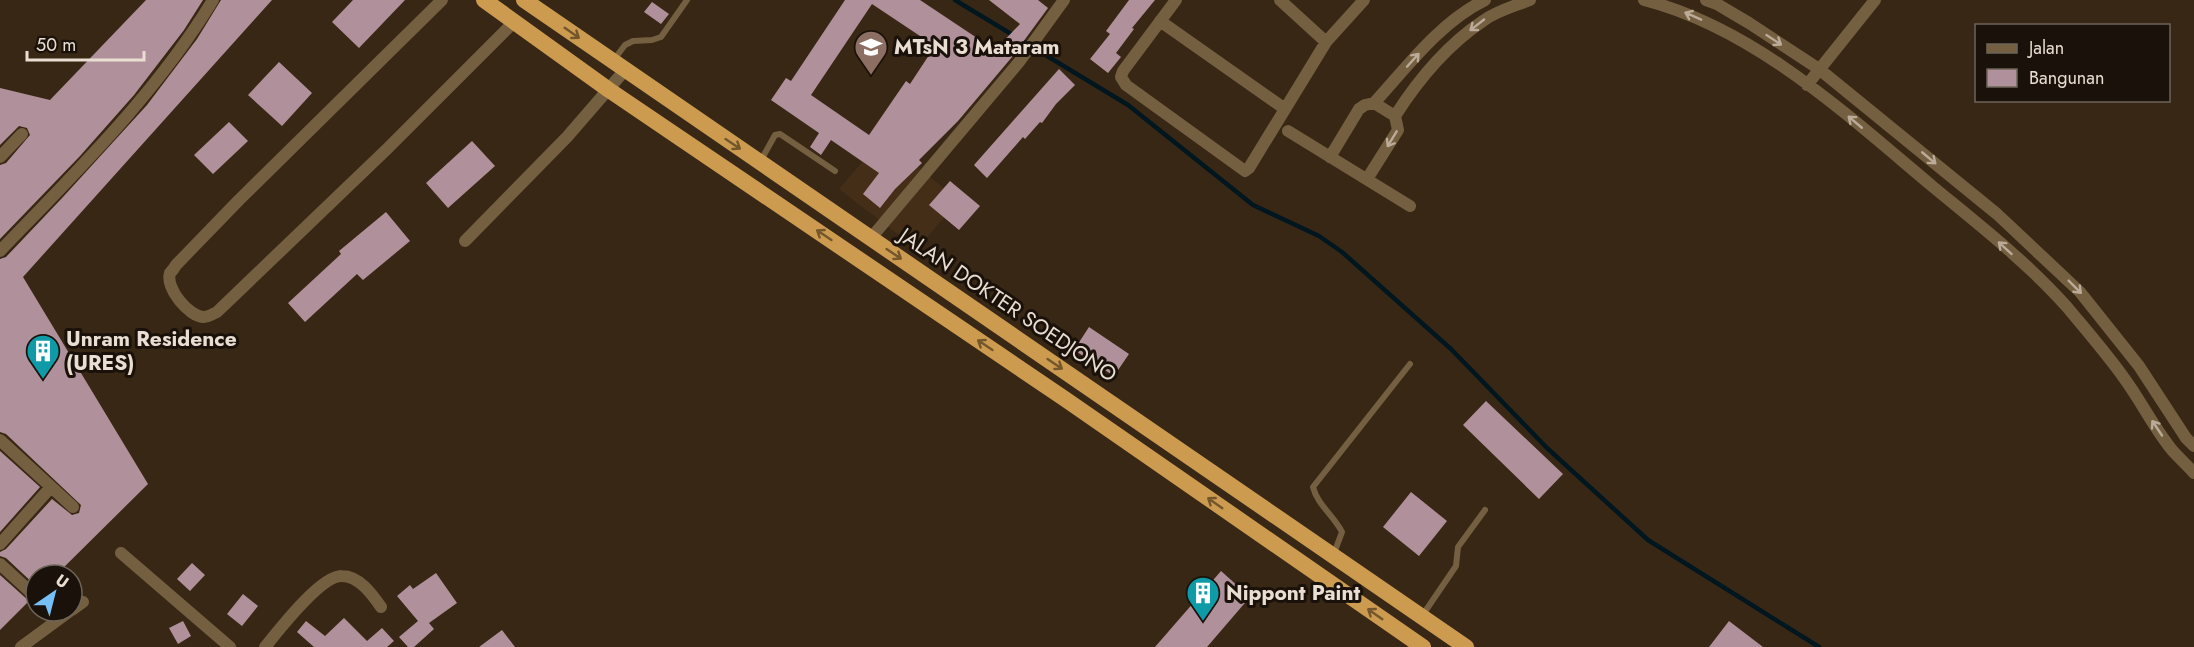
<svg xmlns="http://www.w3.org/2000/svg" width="2194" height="647" font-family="Jost,sans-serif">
  <rect width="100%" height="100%" fill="#392715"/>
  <path fill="#452e17" d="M884 137 958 201 917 249 839 189Z"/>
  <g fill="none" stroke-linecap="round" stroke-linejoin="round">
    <path stroke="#001720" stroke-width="4.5" d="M955 0 1128 105 1253 205 1319 236 1342 252 1451 349 1547 448 1648 540 1819 647"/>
  </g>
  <path fill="#b0919b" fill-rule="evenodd" d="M146 0H203L184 30 134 95 80 156 0 239V165L6 163 30 135 27 128 19 126 0 145V88L50 100Z
    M221 0H272L23 277 148 484 56 575H36V586L6 558 0 556V552L6 549 52 499 72 515 79 513 81 505 6 434 0 432V259L6 257 63 197 147 105 197 39Z
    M353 0H405L359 48 332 22Z
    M845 0H920L995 50 1020 24 989 0H1038L1048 8 1012 57 958 121 919 160 922 163 895 189 880 208 863 194 879 173 831 140 821 155 810 147 819 133 771 100 786 78 791 81ZM872 4 935 46 910 84 906 81 869 135 811 95Z
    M1129 0H1155L1132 28 1134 29 1116 53 1121 57 1108 73 1090 59 1110 34 1106 31Z
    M652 2 669 14 661 24 644 12Z
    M279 62 312 93 282 126 248 95Z
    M1059 69 1075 85 1056 104 1042 123 1040 122 1025 139 1023 137 987 178 974 165Z
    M229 122 248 141 213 174 194 155Z
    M472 141 495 166 448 208 426 183Z
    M950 181 980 206 959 230 929 205Z
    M386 212 410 241 363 280 357 274 305 322 288 303 341 254 339 251Z
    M1089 327 1129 354 1114 376 1074 350Z
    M1486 401 1563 474 1539 499 1463 425Z
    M0 451 40 487 0 532Z
    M1411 492 1447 521 1419 556 1383 527Z
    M192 563 205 575 190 591 177 579Z
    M1221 571 1250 597 1207 647H1155Z
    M436 573 457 603 429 623 434 629 414 647H408L399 637 418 621 397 596 410 585 413 589Z
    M0 575 29 601 0 630Z
    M243 594 258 606 242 626 227 614Z
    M344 618 367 641 382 628 394 641 387 647H314L297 632 306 621 325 636Z
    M183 621 191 636 178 644 169 628Z
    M1729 621 1763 647H1709Z
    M502 630 515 647H479Z"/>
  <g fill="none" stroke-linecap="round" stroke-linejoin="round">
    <path stroke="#745f40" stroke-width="6" d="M613 61 625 45 633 41 652 40 661 37 687 0
      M760 162 775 135 780 134 835 171
      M1333 556 1342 532C1334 516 1317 504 1313 487L1410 364
      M1422 616 1456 566 1458 547 1485 510"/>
    <path stroke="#745f40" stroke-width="12" d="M442 0 239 200 176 265C175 267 171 272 170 273 165 288 189 317 204 317 208 317 213 314 217 312L387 149 514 22
      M1176 0 1123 71 1121 77 1126 85 1245 171 1249 168 1326 42 1364 0
      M1280 0 1326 42
      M1644 0C1754 28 1846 114 1932 186 1978 224 2027 262 2067 307 2086 330 2107 354 2124 378 2141 401 2154 428 2172 450 2179 458 2187 465 2194 473
      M1706 0 1717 4 1749 23 1819 69 1997 214 2080 292 2139 366 2186 438 2194 446
      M1160 21 1285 109
      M1807 85 1875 0
      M1374 103C1407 67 1440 22 1485 0
      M1395 116C1418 80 1447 45 1483 21 1496 11 1515 6 1530 0
      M1288 131 1410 206
      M0 157 22 134
      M1330 157 1359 109 1365 105 1374 103 1395 116 1398 130 1367 179
      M871 238 1019 62 1064 0
      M465 241 567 137 625 70
      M0 251C76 172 156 94 213 0
      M0 440 73 507
      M0 544 51 487
      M121 553 230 647
      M0 564 36 597
      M72 610 83 602
      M21 647 70 611
      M265 647C278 631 321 575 342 576 359 576 372 594 381 607"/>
    <path stroke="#cc9b4f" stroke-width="16" d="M484 0 609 90 1065 399 1423 647
      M524 0 1466 647"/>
  </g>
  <defs><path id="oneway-shaft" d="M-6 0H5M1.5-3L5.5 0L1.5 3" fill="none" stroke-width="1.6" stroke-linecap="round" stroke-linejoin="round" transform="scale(1.5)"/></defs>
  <g stroke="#bbab98">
    <use href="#oneway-shaft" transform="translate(1693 16) rotate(-156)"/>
    <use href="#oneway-shaft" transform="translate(1477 25) rotate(142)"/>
    <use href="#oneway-shaft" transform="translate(1774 40) rotate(33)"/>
    <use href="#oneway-shaft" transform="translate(1413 60) rotate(-48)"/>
    <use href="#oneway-shaft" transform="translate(1855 122) rotate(-140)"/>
    <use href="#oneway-shaft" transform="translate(1392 139) rotate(121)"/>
    <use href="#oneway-shaft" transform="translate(1929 158) rotate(40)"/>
    <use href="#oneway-shaft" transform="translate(2005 248) rotate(-138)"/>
    <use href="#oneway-shaft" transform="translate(2075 287) rotate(45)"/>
    <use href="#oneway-shaft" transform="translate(2157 428) rotate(-124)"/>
  </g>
  <g stroke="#73562c">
    <use href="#oneway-shaft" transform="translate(572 33) rotate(35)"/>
    <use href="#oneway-shaft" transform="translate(733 144) rotate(34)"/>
    <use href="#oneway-shaft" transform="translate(824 235) rotate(-146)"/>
    <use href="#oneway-shaft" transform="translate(894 254) rotate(34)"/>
    <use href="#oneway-shaft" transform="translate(985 345) rotate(-146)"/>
    <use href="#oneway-shaft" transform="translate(1055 364) rotate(34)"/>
    <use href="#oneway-shaft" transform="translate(1215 503) rotate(-145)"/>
    <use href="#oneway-shaft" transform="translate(1375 614) rotate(-145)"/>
  </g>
  <defs>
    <g id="school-pin" transform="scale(1.725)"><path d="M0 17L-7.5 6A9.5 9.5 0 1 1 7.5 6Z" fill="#8d6e63" stroke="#1a120a"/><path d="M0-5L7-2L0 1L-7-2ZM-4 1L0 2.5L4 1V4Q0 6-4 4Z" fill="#fff"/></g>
    <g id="building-pin" transform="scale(1.725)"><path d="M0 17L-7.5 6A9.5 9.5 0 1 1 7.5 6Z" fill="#0f9aa8" stroke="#1a120a"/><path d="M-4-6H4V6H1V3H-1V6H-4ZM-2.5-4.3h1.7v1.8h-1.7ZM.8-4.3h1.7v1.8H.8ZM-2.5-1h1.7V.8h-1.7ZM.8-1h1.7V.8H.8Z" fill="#fff"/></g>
  </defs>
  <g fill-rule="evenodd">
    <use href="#school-pin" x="871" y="47"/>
    <use href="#building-pin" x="43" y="351"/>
    <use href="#building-pin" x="1203" y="593"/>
  </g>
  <g text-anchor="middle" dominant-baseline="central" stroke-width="6" stroke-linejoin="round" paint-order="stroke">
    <g font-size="21" font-weight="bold" fill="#eaded3" stroke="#1a120a" text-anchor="start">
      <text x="894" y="47">MTsN 3 Mataram</text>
      <text x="66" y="339">Unram Residence<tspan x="66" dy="24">(URES)</tspan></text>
      <text x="1226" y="593">Nippont Paint</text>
    </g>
    <g font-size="21" fill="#eaded3" stroke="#1a120a">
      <text transform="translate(1008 305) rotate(34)">JALAN DOKTER SOEDJONO</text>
    </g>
  </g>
  <rect x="1975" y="24" width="195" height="78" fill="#1a120a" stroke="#6d645a" stroke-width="1.5"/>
  <rect x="1987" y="44" width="30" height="9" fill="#745f40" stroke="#6d645a" stroke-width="1.5"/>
  <text x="2029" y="54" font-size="18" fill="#eaded3">Jalan</text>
  <rect x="1987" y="69" width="30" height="18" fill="#b0919b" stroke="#6d645a" stroke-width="1.5"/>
  <text x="2029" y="84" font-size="18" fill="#eaded3">Bangunan</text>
  <g transform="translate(54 593) rotate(35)"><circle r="28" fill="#1a120a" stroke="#6d645a" stroke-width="1.5"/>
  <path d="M0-4.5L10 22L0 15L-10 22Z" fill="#76c0f7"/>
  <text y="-9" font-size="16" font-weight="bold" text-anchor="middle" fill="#eaded3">U</text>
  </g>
  <path d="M27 51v9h117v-9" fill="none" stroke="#eaded3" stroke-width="3"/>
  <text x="36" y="51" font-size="18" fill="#eaded3" stroke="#1a120a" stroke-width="4.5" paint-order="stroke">50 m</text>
</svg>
